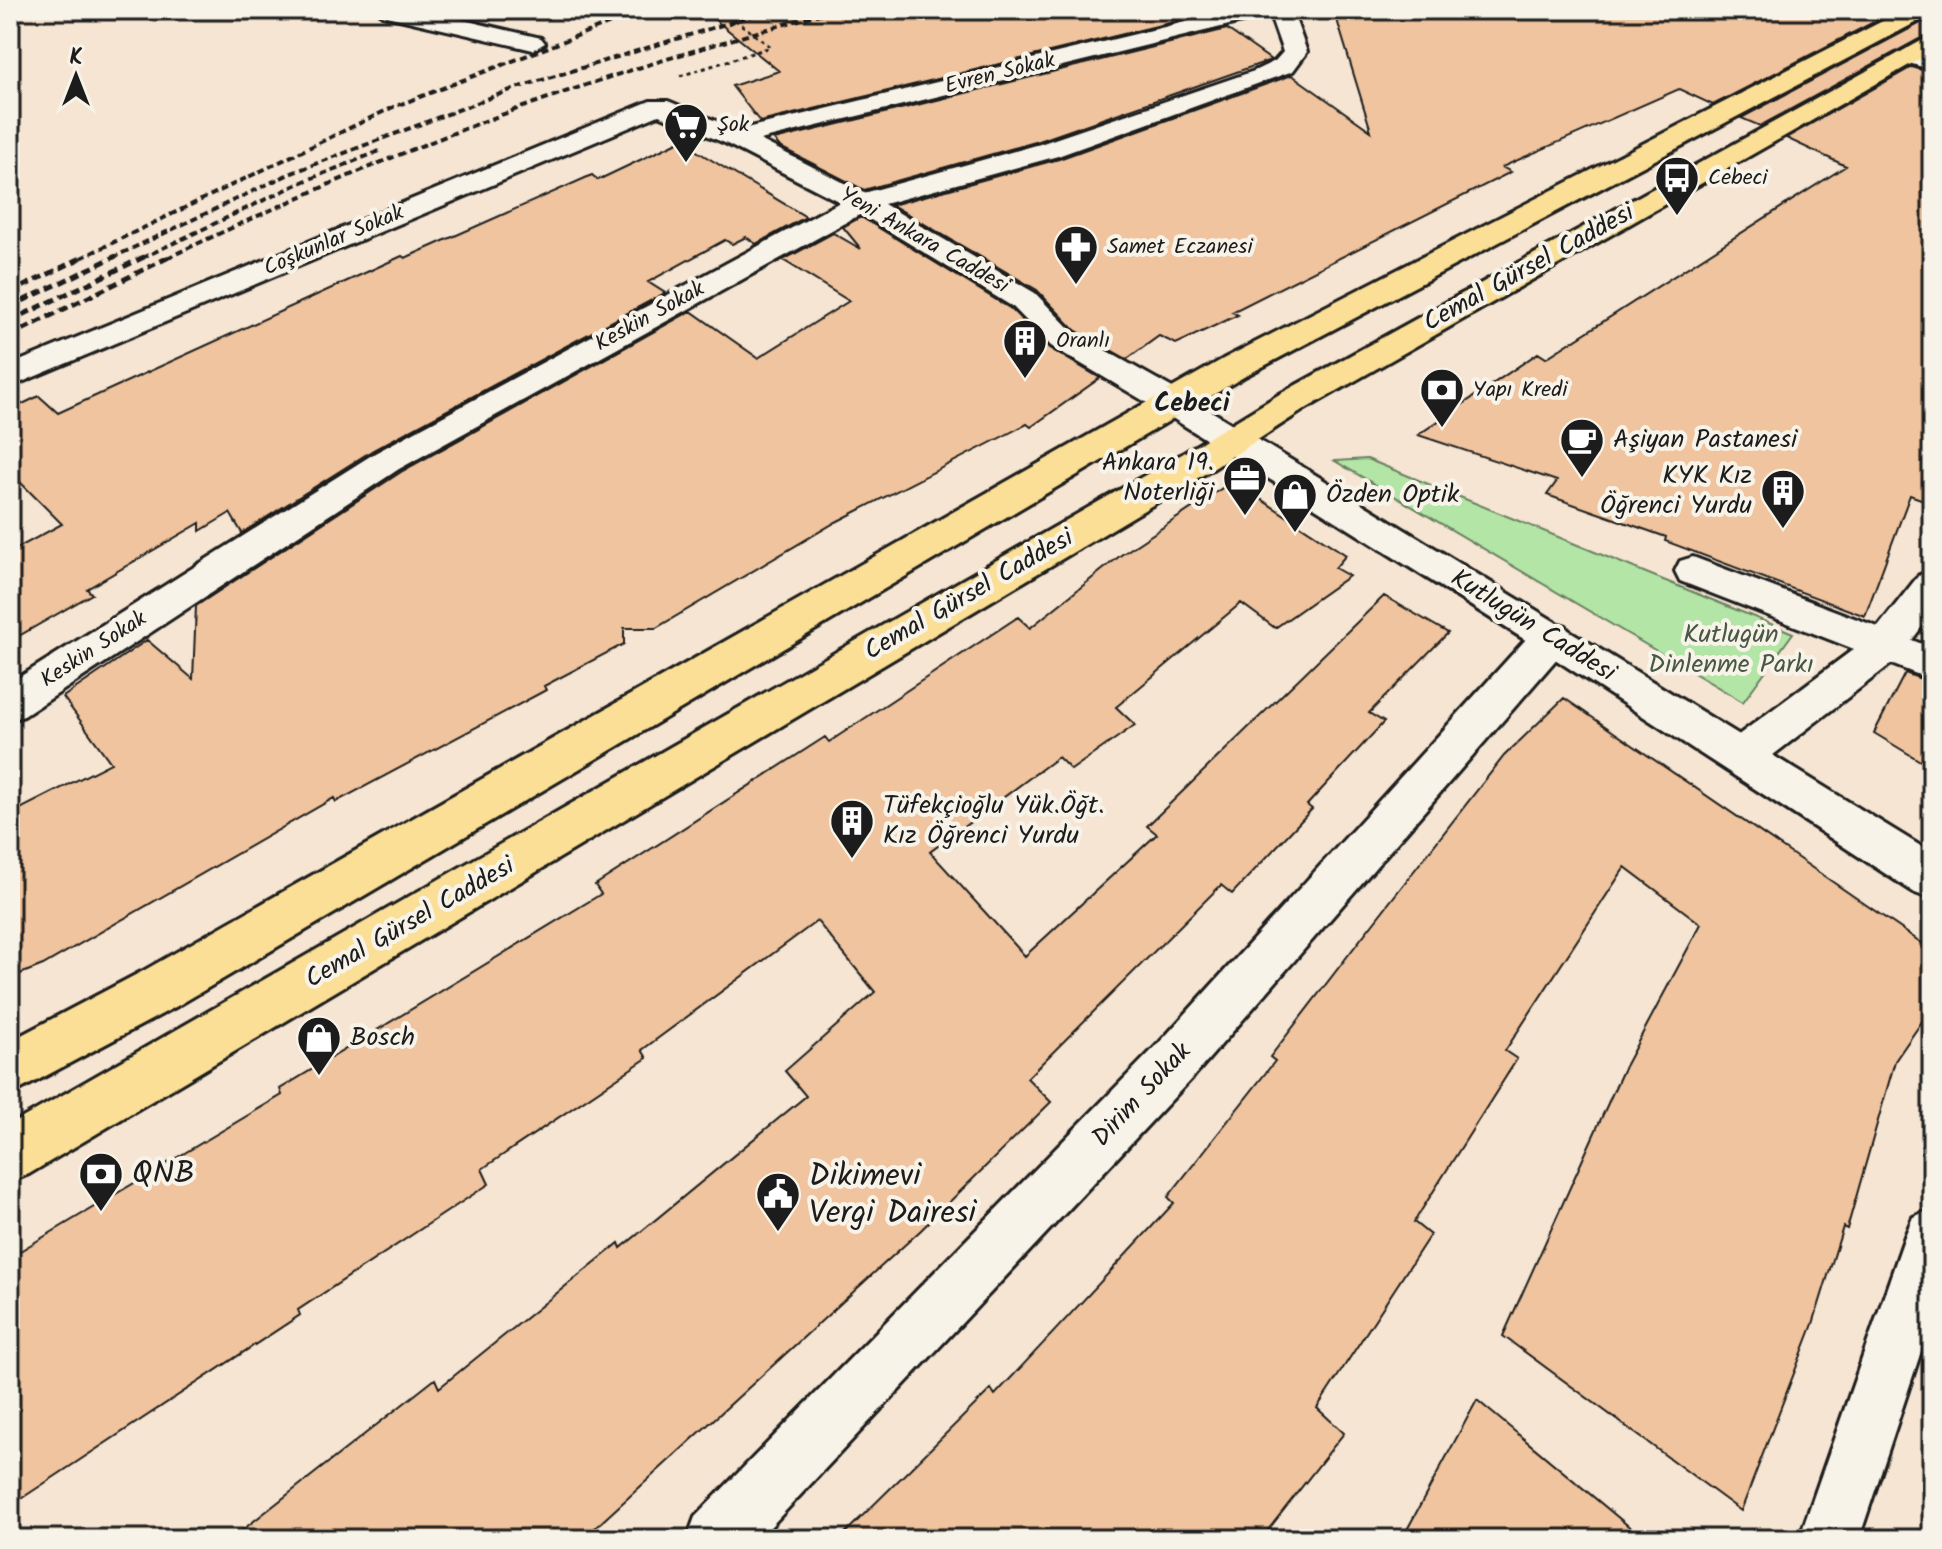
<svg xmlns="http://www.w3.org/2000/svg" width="1942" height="1549" font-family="Kalam,sans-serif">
  <rect width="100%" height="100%" fill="#f5e5d2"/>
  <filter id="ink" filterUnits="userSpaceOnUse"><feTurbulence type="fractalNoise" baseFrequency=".0125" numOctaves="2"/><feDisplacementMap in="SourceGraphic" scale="16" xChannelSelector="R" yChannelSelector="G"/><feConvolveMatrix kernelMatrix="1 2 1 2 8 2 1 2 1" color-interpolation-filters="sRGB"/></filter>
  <g filter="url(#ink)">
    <path fill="#b3e5a6" stroke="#688061" stroke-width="2" d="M1367 459 1793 633 1743 702 1335 461Z"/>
    <path fill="#efc49e" stroke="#1c1c1c" stroke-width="2" d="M703 10H1201L1206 14 760 122 732 86 779 71Z
      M1334 10H1897L1713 105 1679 89 1502 167 1511 172 1232 312 1238 315 1176 344 1159 336 1127 359 1075 330 1037 290 892 205 1059 159 1292 75 1371 131Z
      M1932 17V32L1760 126 1741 118Z
      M1227 29 1271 60 1039 141 864 190 780 147 774 140Z
      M1912 67 1932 73V503L1910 495 1865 616 1665 541 1666 537 1547 495 1557 481 1418 435 1538 353 1546 358 1846 166 1786 138Z
      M680 141 806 217 756 244 746 237 732 244 725 240 648 282 665 293 373 450 242 533 230 513 200 531V523L87 589 92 594 10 641V552L62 524 10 472V410L39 396 58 413 402 256 405 258 592 175 598 180Z
      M861 217 1011 309 1049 348 1100 378 1031 427 1027 424 836 522 656 628H624V644L544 686 546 690 336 802 334 798 43 965 10 978V814L111 763 63 697 147 640 193 679 196 606 401 472 691 311 758 358 849 301 783 260 833 233 861 249 843 227Z
      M1233 481 1346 555 1335 568 1349 576 1275 628 1241 603 1116 707 1135 725 1071 770 1058 757 930 852 1025 956 1157 834 1147 826 1384 596 1448 633 1369 713 1384 722 1307 805 1312 809 1232 894 1221 885 1027 1078 1051 1102 921 1230 583 1539H231L435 1379 439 1388 619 1243 621 1248 806 1096 785 1071 875 992 817 921 642 1050 647 1058 482 1169 489 1184 298 1310 300 1315 10 1506V1257L282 1095 280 1089 601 894 595 885 825 737 829 742 1018 617 1030 628 1121 555Z
      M1905 673 1932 683V768L1874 733Z
      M1564 698 1932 950V1007L1895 1061 1847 1229 1843 1227 1813 1324 1741 1511 1503 1336 1623 1070 1701 924 1625 867 1505 1051 1517 1059 1414 1222 1430 1235 1317 1408 1344 1433 1261 1539H839L991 1389 995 1395 1174 1203 1168 1197 1275 1061 1270 1057 1356 945 1504 756Z
      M1477 1400 1644 1539H1402Z"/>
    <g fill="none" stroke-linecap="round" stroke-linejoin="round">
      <g stroke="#1c1c1c" stroke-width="6">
        <path id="minor" d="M378 10H420L541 38 545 43 533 50 382 15Z
          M1235 10H1292L1307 52 1293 71 1058 156 884 204 1035 293 1073 332 1185 395 1189 403 1185 411 1173 414 1161 411 1051 346 1013 307 861 214 399 469 24 716 10 720V683L375 453 840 202 727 144 659 115 10 387V365L650 101H668L738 130ZM1270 15 1283 52 1275 61 1254 71 1040 144 864 193 760 140Z
          M1908 48 1932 55V70L1899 60 1896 55Z
          M1693 557 1878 627 1919 575 1932 571V613L1912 640 1932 648V680L1891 664 1755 769 1740 774 1725 769 1719 757 1725 745 1854 649 1680 581 1675 571 1680 561Z
          M1552 622 1566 626 1571 637 1566 648 1194 1076 759 1539H687L695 1517 1160 1042 1538 626Z
          M1932 1209V1318L1859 1539H1799L1905 1236 1913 1217Z"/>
      </g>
      <g stroke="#1c1c1c" stroke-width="6">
        <path id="tertiary" d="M1173 392 1185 395 1932 853V899L1915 893 1538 648 1161 411 1156 403 1161 395Z"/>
      </g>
      <g stroke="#1c1c1c" stroke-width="6">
        <path id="primary" d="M1904 10H1932V14L1247 375 179 1005 10 1095V1041L143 971 1223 359Z
          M1932 35V52L1302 411 1208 472 29 1174 10 1182V1125L1182 454 1278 395Z"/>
      </g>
      <path stroke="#1c1c1c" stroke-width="3" stroke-dasharray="4 4" stroke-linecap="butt" d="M558 18 584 10
        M680 76 771 47"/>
      <use href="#minor" fill="#f7f3e8" fill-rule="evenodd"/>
      <use href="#tertiary" fill="#f7f3e8" fill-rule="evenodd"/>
      <use href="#primary" fill="#fbdf96" fill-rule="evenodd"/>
      <path stroke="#1c1c1c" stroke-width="4" stroke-dasharray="7 4" stroke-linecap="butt" d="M81 258 391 108 613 22 657 10
        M112 258 289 174 516 88 771 10
        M142 258 300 183 382 150
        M167 258C288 201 410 147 537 102 634 67 734 39 833 10"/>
      <path stroke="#1c1c1c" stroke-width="5" stroke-dasharray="9 5" stroke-linecap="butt" d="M10 293 85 256
        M10 307 116 256
        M10 321 146 256
        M10 336 171 256"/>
      <path stroke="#1c1c1c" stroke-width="3" stroke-dasharray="4 4" stroke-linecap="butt" d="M722 10 771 47"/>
    </g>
  </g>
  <defs>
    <g id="supermarket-pin" transform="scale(2.3)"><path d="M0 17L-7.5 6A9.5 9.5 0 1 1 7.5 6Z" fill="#1c1c1c" stroke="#f7f3e8"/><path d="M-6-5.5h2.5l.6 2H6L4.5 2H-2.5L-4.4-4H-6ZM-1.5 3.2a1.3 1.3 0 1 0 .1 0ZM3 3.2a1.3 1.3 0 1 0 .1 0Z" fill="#fff"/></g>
    <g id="bus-pin" transform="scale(2.3)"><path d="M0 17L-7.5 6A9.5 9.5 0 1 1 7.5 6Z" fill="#1c1c1c" stroke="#f7f3e8"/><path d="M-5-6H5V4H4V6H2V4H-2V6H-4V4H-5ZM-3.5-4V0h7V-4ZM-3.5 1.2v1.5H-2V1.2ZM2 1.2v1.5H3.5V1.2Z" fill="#fff"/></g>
    <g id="pharmacy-pin" transform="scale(2.3)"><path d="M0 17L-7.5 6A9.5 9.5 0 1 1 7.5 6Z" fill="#1c1c1c" stroke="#f7f3e8"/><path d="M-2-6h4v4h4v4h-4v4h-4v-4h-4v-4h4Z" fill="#fff"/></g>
    <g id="building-pin" transform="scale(2.3)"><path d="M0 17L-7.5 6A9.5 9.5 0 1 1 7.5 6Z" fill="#1c1c1c" stroke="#f7f3e8"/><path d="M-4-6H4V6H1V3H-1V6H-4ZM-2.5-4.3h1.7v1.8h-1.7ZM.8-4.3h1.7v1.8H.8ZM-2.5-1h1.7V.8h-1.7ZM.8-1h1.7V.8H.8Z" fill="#fff"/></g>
    <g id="bank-pin" transform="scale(2.3)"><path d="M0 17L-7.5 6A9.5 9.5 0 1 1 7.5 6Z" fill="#1c1c1c" stroke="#f7f3e8"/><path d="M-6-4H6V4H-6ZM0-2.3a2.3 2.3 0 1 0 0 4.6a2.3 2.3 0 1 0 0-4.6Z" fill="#fff"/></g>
    <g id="cafe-pin" transform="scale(2.3)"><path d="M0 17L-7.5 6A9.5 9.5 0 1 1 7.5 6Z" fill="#1c1c1c" stroke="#f7f3e8"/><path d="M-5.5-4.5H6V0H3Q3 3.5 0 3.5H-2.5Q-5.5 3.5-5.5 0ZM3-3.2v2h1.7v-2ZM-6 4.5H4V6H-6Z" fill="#fff"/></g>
    <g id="office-pin" transform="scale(2.3)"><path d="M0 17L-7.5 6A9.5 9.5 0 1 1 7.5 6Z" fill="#1c1c1c" stroke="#f7f3e8"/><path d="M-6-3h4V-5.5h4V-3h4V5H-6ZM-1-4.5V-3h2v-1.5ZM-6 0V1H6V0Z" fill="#fff"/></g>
    <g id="shop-pin" transform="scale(2.3)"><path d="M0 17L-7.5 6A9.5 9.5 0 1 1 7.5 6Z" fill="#1c1c1c" stroke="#f7f3e8"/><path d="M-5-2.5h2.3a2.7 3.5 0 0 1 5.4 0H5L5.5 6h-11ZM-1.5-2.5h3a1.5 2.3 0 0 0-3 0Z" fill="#fff"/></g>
    <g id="civic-pin" transform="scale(2.3)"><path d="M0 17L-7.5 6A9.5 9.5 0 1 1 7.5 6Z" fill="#1c1c1c" stroke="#f7f3e8"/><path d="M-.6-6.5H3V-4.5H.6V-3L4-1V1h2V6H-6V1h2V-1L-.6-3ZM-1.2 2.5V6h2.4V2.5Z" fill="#fff"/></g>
  </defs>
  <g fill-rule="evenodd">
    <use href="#supermarket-pin" x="686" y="125"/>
    <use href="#bus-pin" x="1677" y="178"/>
    <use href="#pharmacy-pin" x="1076" y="247"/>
    <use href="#building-pin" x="1025" y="341"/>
    <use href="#bank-pin" x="1442" y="390"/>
    <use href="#cafe-pin" x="1582" y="440"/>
    <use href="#office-pin" x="1245" y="478"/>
    <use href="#building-pin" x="1783" y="491"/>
    <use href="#shop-pin" x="1295" y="495"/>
    <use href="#building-pin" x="852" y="821"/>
    <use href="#shop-pin" x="319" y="1038"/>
    <use href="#bank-pin" x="101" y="1174"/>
    <use href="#civic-pin" x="778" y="1194"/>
  </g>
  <g text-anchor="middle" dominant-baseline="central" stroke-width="8" stroke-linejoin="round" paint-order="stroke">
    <g font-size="22" fill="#1c1c1c" stroke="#f7f3e8">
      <text transform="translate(1000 74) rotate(-14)">Evren Sokak</text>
      <text transform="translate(334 241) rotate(-23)">Coşkunlar Sokak</text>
      <text transform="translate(924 241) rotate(30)">Yeni Ankara Caddesi</text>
      <text transform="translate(650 317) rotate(-29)">Keskin Sokak</text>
      <text transform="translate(94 650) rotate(-33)">Keskin Sokak</text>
    </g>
    <g font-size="22" fill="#1c1c1c" stroke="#f7f3e8" text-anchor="start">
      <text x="717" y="125">Şok</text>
      <text x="1708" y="178">Cebeci</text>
      <text x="1107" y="247">Samet Eczanesi</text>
      <text x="1056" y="341">Oranlı</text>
      <text x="1473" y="390">Yapı Kredi</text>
    </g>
    <g font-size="26" fill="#1c1c1c" stroke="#f7f3e8">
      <text transform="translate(1529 268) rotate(-29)">Cemal Gürsel Caddesi</text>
      <text transform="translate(969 595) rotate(-30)">Cemal Gürsel Caddesi</text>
      <text transform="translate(1533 626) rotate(32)">Kutlugün Caddesi</text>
      <text transform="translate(410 923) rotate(-30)">Cemal Gürsel Caddesi</text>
      <text transform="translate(1142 1095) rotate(-47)">Dirim Sokak</text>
    </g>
    <g font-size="26" font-weight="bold" fill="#1c1c1c" stroke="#f7f3e8">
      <text x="1192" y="404">Cebeci</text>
    </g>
    <g font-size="26" fill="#1c1c1c" stroke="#f7f3e8" text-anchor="start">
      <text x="1613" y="440">Aşiyan Pastanesi</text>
      <text x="1214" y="463" text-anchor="end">Ankara 19.<tspan x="1214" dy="30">Noterliği</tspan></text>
      <text x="1752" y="476" text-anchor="end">KYK Kız<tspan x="1752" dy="30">Öğrenci Yurdu</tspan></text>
      <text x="1326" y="495">Özden Optik</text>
      <text x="883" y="806">Tüfekçioğlu Yük.Öğt.<tspan x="883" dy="30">Kız Öğrenci Yurdu</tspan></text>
      <text x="350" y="1038">Bosch</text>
    </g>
    <g font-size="26" fill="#495845" stroke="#f7f3e8">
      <text x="1731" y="635">Kutlugün<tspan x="1731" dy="30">Dinlenme Parkı</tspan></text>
    </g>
    <g font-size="32" fill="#1c1c1c" stroke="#f7f3e8" text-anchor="start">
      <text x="132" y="1174">QNB</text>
      <text x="809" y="1176">Dikimevi<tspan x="809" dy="37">Vergi Dairesi</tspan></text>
    </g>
  </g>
  <rect width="1942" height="1549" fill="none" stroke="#f7f3e8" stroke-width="40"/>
  <rect x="20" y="20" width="1902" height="1509" fill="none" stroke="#1c1c1c" stroke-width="3" filter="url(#ink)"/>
  <g transform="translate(76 76)" stroke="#f7f3e8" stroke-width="6" paint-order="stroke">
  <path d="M0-6L14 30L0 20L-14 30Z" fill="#1c1c1c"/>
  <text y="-12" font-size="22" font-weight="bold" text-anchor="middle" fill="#1c1c1c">K</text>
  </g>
</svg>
